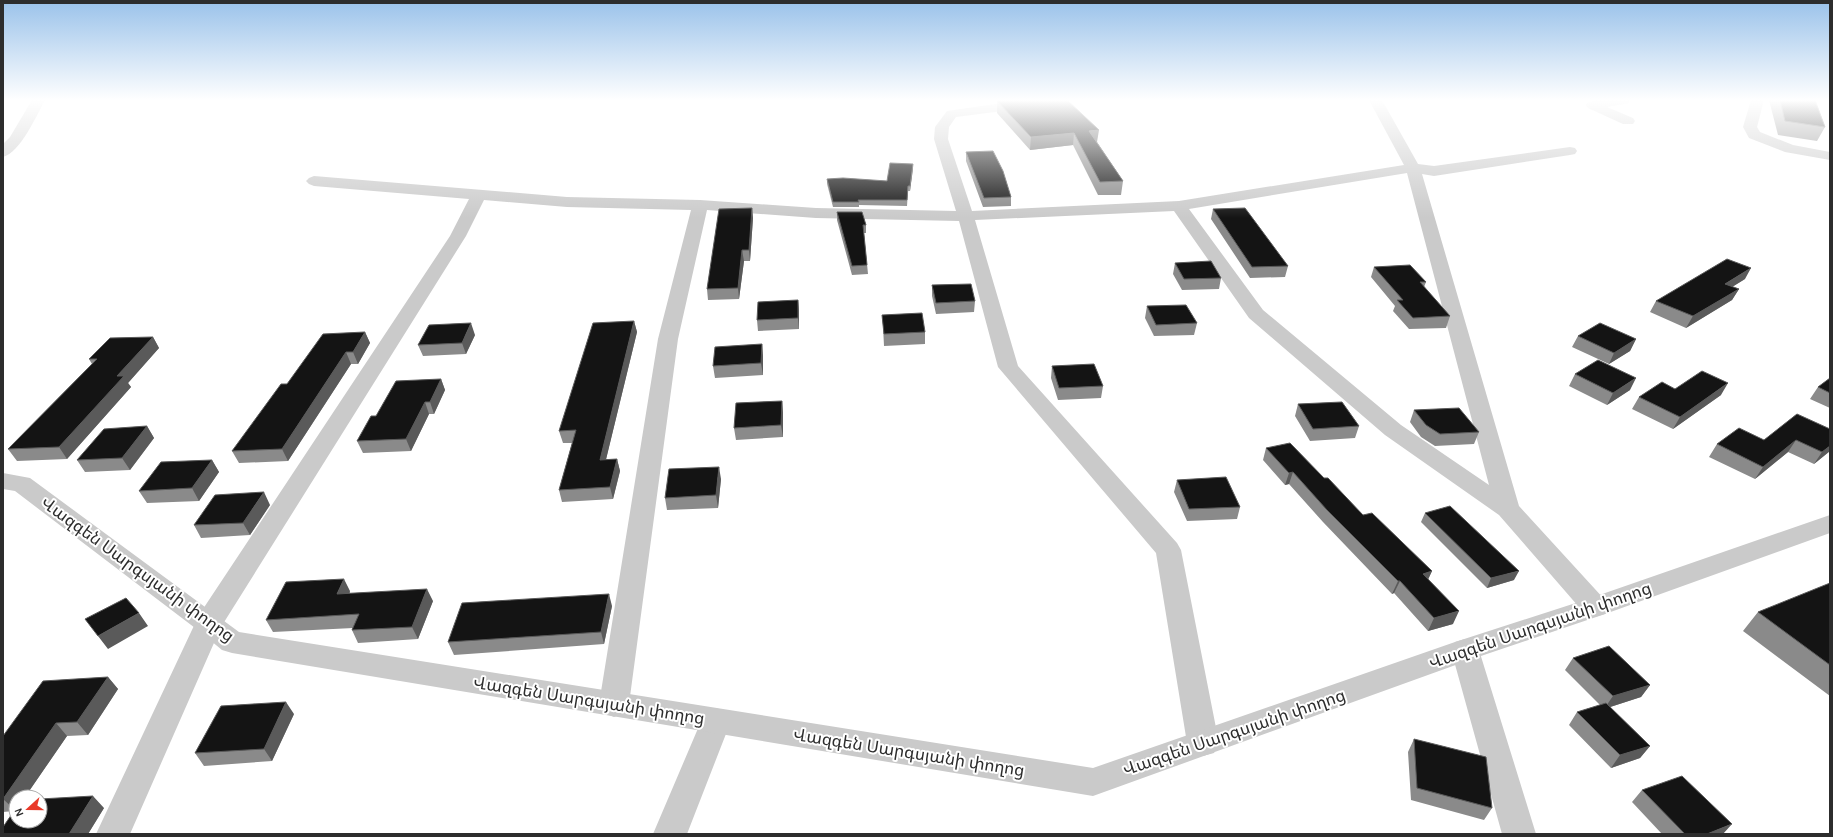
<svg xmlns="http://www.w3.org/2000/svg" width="1833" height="837" font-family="Karla,'Noto Sans Armenian',sans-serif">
  <rect width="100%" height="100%" fill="#fff"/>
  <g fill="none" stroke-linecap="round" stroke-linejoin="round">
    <path fill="#cacaca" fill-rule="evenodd" d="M32 100H45C37 115 20 153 3 157V144L10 137Z
      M1024 100H1063L1057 104 956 117 949 127 948 139 972 211 1179 201 1404 165 1369 100H1382L1418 164 1434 166 1570 147 1575 148 1577 151 1575 154 1570 155 1434 176 1422 174 1519 506 1605 600 1609 607 1605 614 1595 617 1585 614 1499 515 1385 435 1249 318 1174 211 975 220 1018 366 1177 543 1181 550 1219 743 1214 753 1203 756 1192 753 1187 743 1156 553 998 367 959 221 816 218 707 210 678 339 629 704 625 713 614 717 603 713 599 704 658 339 691 210 567 207 484 200 466 236 221 627 130 834H96L199 615 450 236 469 199 314 186 309 184 306 181 309 178 314 176 567 197 700 200 816 208 956 211 934 139 935 127 947 111ZM1407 173 1489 485 1401 425 1263 310 1189 209Z
      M1597 100H1630L1629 103 1607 107 1633 118 1635 121 1633 124H1623L1588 108 1586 105 1588 102Z
      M1751 100H1764L1757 127 1760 132 1793 145 1830 152V160L1785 152 1749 138 1743 127Z
      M1465 639 1475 642 1479 650 1536 834H1502L1451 650 1455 642Z
      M716 708 727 712 731 721 687 834H653L705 712Z"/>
    <path fill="#cacaca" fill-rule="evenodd" d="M3 473 30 478 239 632 1093 768 1455 642 1585 600 1830 515V533L1605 614 1475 658 1093 796 232 653 222 650 199 631 15 491 3 489Z"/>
  </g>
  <path fill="#8a8a8a" d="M1769 100H1815L1825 127 1817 141 1778 135Z
    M997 101 1097 142 1123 181 1121 195H1098L1073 145 1030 150 997 113Z
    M966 152 1011 197V206L983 207 966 161Z
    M913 164 910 191H908L907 206 859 205V207H833L827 184V179L887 181Z
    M752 208 753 218 750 261H744L739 299 708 300 707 289Z
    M1213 209 1288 266 1285 277 1250 278 1211 219Z
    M837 212 866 225V233H864L868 274 852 275 837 220Z
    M1175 263 1221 278 1219 289 1182 290 1173 274Z
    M1374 267 1426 282 1424 287 1450 316 1446 328 1409 329 1393 311 1395 306 1371 277Z
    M1745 279 1732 287 1739 289 1732 300 1686 328 1650 312 1656 301Z
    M932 285 975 301 974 312 936 314 932 296Z
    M798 300 799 311V329L758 331 757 320Z
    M1147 306 1197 323 1194 335 1154 336 1145 318Z
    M882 315 925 332V344L884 346 883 326Z
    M634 321 637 332 606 459H617L620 471 613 499 562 502 559 490 572 443H563L559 431Z
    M365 332 370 343 358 364H351L288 461 239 463 232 451Z
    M475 335 466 354 423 356 418 345Z
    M1578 336 1636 339 1630 351 1609 364 1572 347Z
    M153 337 159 348 128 383 131 387 67 459 17 461 8 449 92 364 89 359Z
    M762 344 763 356V375L715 378 713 366Z
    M1052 366 1103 386 1101 398 1058 400 1051 378Z
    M1575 374 1630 390 1607 405 1569 386Z
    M1830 378V408L1810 399 1818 387Z
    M441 379 445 390 434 414H429L411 451 363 453 357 441 376 416Z
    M1675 389 1721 395 1673 429 1632 409 1639 397Z
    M782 401 783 413V437L736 440 734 428Z
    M1298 404 1359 426 1355 438 1310 441 1295 416Z
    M1414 410 1479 432 1474 444 1435 446 1421 437 1410 422Z
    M1797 414 1830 451 1814 464 1788 452 1755 479 1709 457 1717 444 1764 440Z
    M147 426 154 438 130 470 85 472 77 460Z
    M1266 448 1324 478 1363 515 1432 571 1428 579 1453 624 1428 631 1394 593 1392 594 1323 522 1289 484 1285 485 1263 460Z
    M212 460 219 472 199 501 147 503 139 491Z
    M721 479 718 508 667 510 665 498Z
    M1177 480 1240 507 1237 519 1187 521 1174 492Z
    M270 505 250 535 201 538 194 525Z
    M1425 513 1514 580 1487 588 1421 522Z
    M1830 584V696L1743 631 1758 612Z
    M350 591V593L433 601 418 639 358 643 352 630 353 628 273 632 266 620Z
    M612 606 604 644 454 655 448 642Z
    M1573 658 1650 685 1641 697 1610 707 1650 746 1640 758 1611 768 1569 725 1577 712 1600 705 1565 670Z
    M108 677 118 689 88 735 67 736 25 797H16V821L104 808 88 834H3L14 811 3 812V736Z
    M294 714 272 761 204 766 195 753Z
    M1414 739 1492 808 1484 820 1411 800 1408 752Z
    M1642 790 1723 834H1662L1632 802Z"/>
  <path fill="#5a5a5a" d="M1099 130 1097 142 1088 143 1089 131Z
    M1074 133 1073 145 1030 150 1031 137Z
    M913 164V169L910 191V186Z
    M752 208 753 218 750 261 749 250Z
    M742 250 744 261 739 299 738 288Z
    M1751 268 1745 279 1719 295 1725 284Z
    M1739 289 1732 300 1686 328 1693 316Z
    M798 300 799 311V329L798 318Z
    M634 321 637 332 603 472 600 460Z
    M471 323 475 335 466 354 462 343Z
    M365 332 370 343 358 364 353 352Z
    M153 337 159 348 128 383 131 387 67 459 59 447 117 376Z
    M1636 339 1630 351 1609 364 1614 353Z
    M762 344 763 356V375L761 363Z
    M346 352 351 364 288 461 282 449Z
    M1636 378 1630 390 1607 405 1613 393Z
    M441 379 445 390 434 414 430 402Z
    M1728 383 1721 395 1673 429 1680 417Z
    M782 401 783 413V437L781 425Z
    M425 402 429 414 411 451 406 439Z
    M147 426 154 438 130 470 122 458Z
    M1796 440 1788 452 1755 479 1763 467Z
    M1830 446V451L1814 464 1822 452Z
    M617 459 620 471 613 499 610 487Z
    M212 460 219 472 199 501 192 488Z
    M719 467 721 479 718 508 716 495Z
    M1293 472 1289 484 1285 485 1289 473Z
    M264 492 270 505 250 535 243 523Z
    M1432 571 1426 584 1423 574Z
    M1519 571 1514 580 1487 588 1491 578Z
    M344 579 350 591 343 607 337 594Z
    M1398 581H1400L1394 593 1392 594Z
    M427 589 433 601 418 639 412 627Z
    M609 594 612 606 604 644 601 632Z
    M1459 611 1453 624 1428 631 1434 618Z
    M139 613 148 626 108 649 98 636Z
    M108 677 118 689 88 735 77 722Z
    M1650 685 1641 697 1604 709 1613 696Z
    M286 702 294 714 272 761 264 749Z
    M56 723 67 736 25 797H16V811L3 799Z
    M1650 746 1640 758 1611 768 1620 755Z
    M93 796 104 808 88 834H69Z
    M1732 824 1723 834H1707Z"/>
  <path fill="#141414" stroke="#5a5a5a" d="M1004 100H1067L1099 130 1089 131 1123 181 1100 182 1074 133 1031 137 997 101Z
    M1780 100H1815L1825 127 1785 121Z
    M993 151 1003 171 1011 197 984 198 966 152Z
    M890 163 913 164 910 186H908L907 200H858L859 202H833L827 179 843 178 887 181Z
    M752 208 749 250H742L738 288 707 289 719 209Z
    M1245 208 1288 266 1252 267 1213 209Z
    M837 212H862L866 225H863L867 265 852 266Z
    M1727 259 1751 268 1725 284 1739 289 1693 316 1656 301Z
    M1211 261 1221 278 1184 279 1175 263Z
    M1410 265 1426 282H1420L1450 316 1413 318 1397 300H1403L1374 267Z
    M971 284 975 301 936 303 932 285Z
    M798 300V318L757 320 758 302Z
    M1186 305 1197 323 1156 325 1147 306Z
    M922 313 925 332 884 334 882 315Z
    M634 321 600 460 617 459 610 487 559 490 576 430 559 431 593 323Z
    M471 323 462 343 418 345 429 325Z
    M1600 323 1636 339 1614 353 1578 336Z
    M365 332 353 352H346L282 449 232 451 281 384H287L323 334Z
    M153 337 117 376H124L59 447 8 449 97 359H89L110 338Z
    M762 344 761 363 713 366 715 347Z
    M1598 360 1636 378 1613 393 1575 374Z
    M1094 364 1103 386 1059 388 1052 366Z
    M1702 371 1728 383 1680 417 1639 397 1662 382 1675 389Z
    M1830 378V393L1818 387Z
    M441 379 430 402H425L406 439 357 441 371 416H376L396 381Z
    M782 401 781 425 734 428 736 403Z
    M1342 402 1359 426 1313 429 1298 404Z
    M1459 408 1479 432 1440 434 1426 425 1414 410Z
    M1797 414 1830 429V446L1822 452 1796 440 1763 467 1717 444 1739 428 1764 440Z
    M147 426 122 458 77 460 104 429Z
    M1290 443 1324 478H1328L1363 515 1372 513 1432 571 1423 574 1459 611 1434 618 1400 581H1398L1327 510 1293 472 1289 473 1266 448Z
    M212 460 192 488 139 491 161 462Z
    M719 467 716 495 665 498 669 469Z
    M1226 477 1240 507 1189 509 1177 480Z
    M264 492 243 523 194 525 215 495Z
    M1450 506 1519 571 1491 578 1425 513Z
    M344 579 337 594 427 589 412 627 352 630 359 614 266 620 286 582Z
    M1830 583V665L1758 612Z
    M609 594 601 632 448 642 462 603Z
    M126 598 139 613 98 636 85 619Z
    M1609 646 1650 685 1613 696 1573 658Z
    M108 677 77 722 56 723 3 799V736L43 681Z
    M286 702 264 749 195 753 221 706Z
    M1606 703 1650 746 1620 755 1577 712Z
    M1414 739 1486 757 1492 808 1417 788Z
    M1682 776 1732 824 1707 834H1685L1642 790Z
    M93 796 69 834H3V827L16 808V821H40V799Z"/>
  <linearGradient id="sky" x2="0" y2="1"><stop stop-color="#9ac2ea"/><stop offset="0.46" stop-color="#fff"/><stop offset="1" stop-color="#fff" stop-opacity="0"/></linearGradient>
  <rect width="1833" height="218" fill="url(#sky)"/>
  <g text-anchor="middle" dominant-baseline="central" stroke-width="4" stroke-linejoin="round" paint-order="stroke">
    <g font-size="17" fill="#2d2d2d" stroke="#fff">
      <text transform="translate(138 569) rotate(36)">Վազգեն Սարգսյանի փողոց</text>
      <text transform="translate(1540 625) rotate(-19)">Վազգեն Սարգսյանի փողոց</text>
      <text transform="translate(589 700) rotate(9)">Վազգեն Սարգսյանի փողոց</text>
      <text transform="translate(1234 732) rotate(-19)">Վազգեն Սարգսյանի փողոց</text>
      <text transform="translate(909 752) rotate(9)">Վազգեն Սարգսյանի փողոց</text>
    </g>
  </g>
  <rect width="1833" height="837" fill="none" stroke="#2d2d2d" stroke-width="8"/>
  <g transform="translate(28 809) rotate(249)"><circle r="19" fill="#ffffff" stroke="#ababab"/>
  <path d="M0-3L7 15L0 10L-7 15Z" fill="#e93a2a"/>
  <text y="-6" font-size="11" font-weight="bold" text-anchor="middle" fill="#2d2d2d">N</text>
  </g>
</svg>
